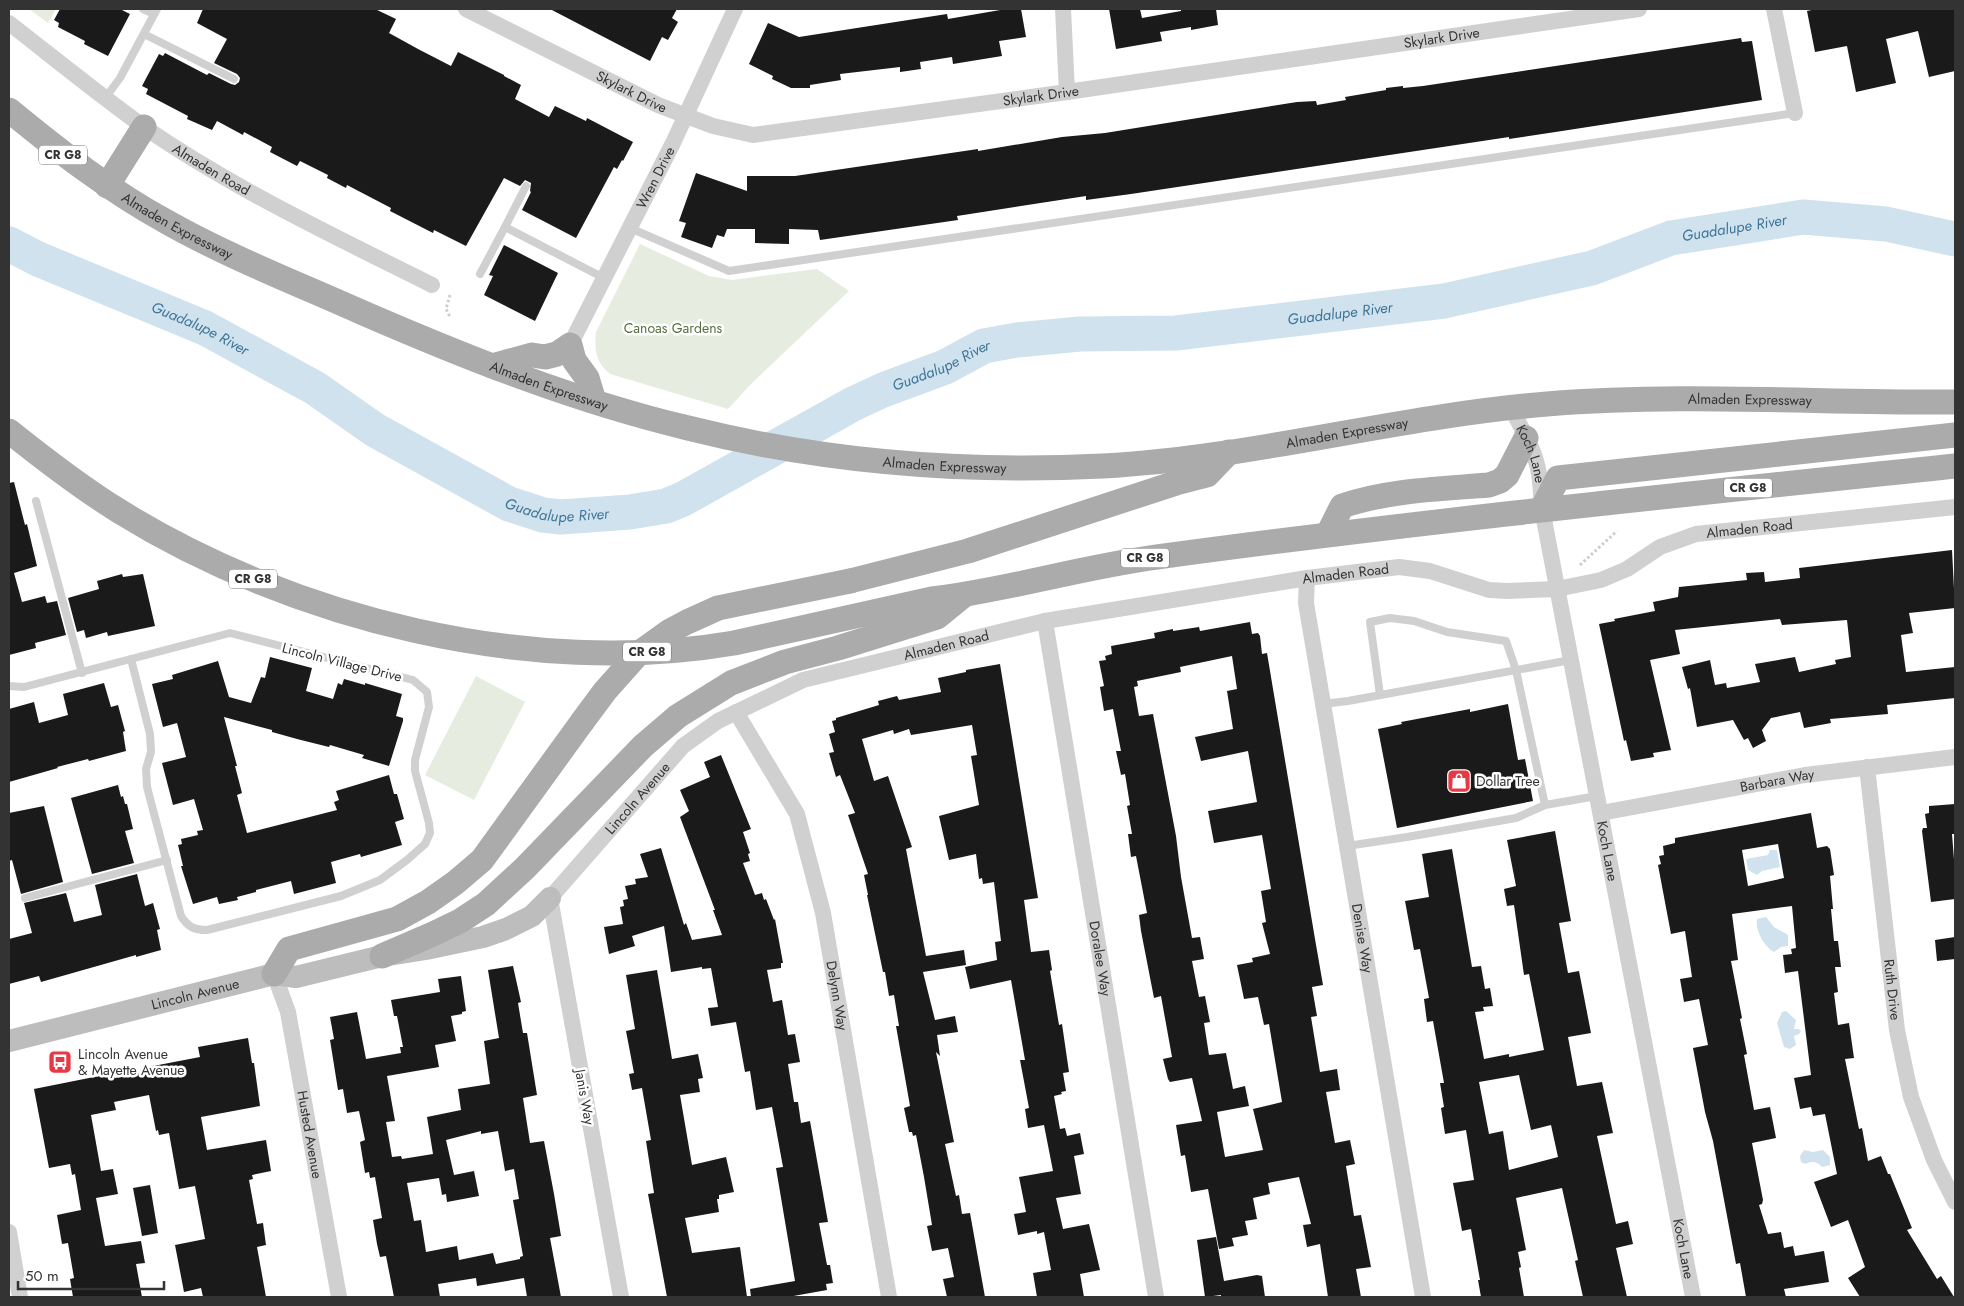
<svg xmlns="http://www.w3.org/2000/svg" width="1964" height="1306" font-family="Jost,sans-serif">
  <rect width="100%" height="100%" fill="#fff"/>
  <path fill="#e6ecdf" d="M29 9H56L48 23Z
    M640 244 709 276 732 280 817 269 849 291 750 385 728 409 610 374C596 363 594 350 596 332Z
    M476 676 525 702 474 800 425 775Z"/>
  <path fill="#cfe2ee" d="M1770 850H1777L1780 867 1762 871 1757 875 1748 870 1746 859 1768 855Z
    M1766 917 1774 927 1788 935V946L1781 947 1774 952C1764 946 1755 931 1757 919Z
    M1786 1011 1796 1020 1794 1029H1799L1801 1031 1799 1034 1794 1036 1796 1045 1790 1049 1784 1047 1777 1023 1782 1012Z
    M1804 1150 1813 1152 1823 1150 1830 1157V1165L1822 1167C1817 1161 1812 1161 1805 1164L1801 1162 1800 1156Z"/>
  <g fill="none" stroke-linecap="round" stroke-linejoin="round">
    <path stroke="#cfe2ee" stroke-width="35" id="s1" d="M9 244 38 259 205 328 315 388 375 430 509 504 543 515 561 517 630 512 666 506 683 499 853 404 883 390 945 367 984 346 1017 340 1080 334 1176 333 1444 301 1592 268 1671 238 1803 217 1886 224 1955 239"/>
  </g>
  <path fill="#1a1a1a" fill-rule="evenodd" d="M60 9H120L130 14 108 56 84 44 85 41 58 27 59 23 54 20Z
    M203 9H375L396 19 389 33 418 49 451 66 458 52 504 75V76L521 85 515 99 549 117 555 106 586 121 587 118 633 142 623 161 622 160 617 169 614 167 576 238 522 210 531 192 530 191 531 183 525 180 520 186 504 178 466 246 434 230 433 233 390 211 391 208 347 185 346 188 327 178 328 175 300 161 297 166 270 152 272 147 244 132 243 135 217 121 212 130 187 119 188 116 146 94 148 89 142 86 159 54 163 56 165 53 207 75 209 73 231 84 235 85 239 82 240 78 237 74 214 63 227 39 197 23Z
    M550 9H677L672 18 678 22 668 40 662 37 650 61Z
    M1006 9H1021L1026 37 999 41 1002 56 953 64 952 57 920 62 921 69 900 72V67L840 74 841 80 810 85V88H791L772 79 773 76 749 64 768 23 799 37 947 14 948 19Z
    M1109 9H1140L1142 18 1181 11V9H1216L1218 25 1191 30V27L1160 32 1162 41 1116 49Z
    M1816 9H1955V71L1929 77 1918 31 1886 39 1896 83 1856 92 1847 46 1815 52 1807 11Z
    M1741 38 1742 42 1752 41 1762 100 1562 131 1509 139V137L1131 194 1086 200V196L957 216 958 220 820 240 818 230 789 229V244L755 243V229H727L724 237 717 235 712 248 681 237 686 223 679 221 696 173 747 191V176H795L978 149V151L1062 137 1105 133 1297 102 1316 101 1317 105 1346 100 1345 97 1386 90V88L1403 86V88L1423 86Z
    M504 245 558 273 535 321 484 295 493 276 489 275Z
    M14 482 25 525 27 524 37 566 14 573 22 602 45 596 47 603 57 601 66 635 35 643 36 648 9 655V483Z
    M1952 550 1955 608 1909 613 1913 633 1901 635 1906 672 1955 667V698L1887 705 1888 714 1830 719 1831 723 1804 728 1800 712 1771 718 1762 730 1766 741 1753 748 1748 738 1744 740 1733 720 1697 727 1690 688 1688 689 1682 667 1710 660 1715 685 1726 683 1727 688 1760 682 1755 664 1795 657 1799 672 1836 664 1835 660 1851 657 1847 620 1782 625 1780 619 1675 630 1680 654 1650 660 1671 750 1653 753 1654 757 1631 761 1626 740 1624 741 1599 624 1615 621 1614 619 1655 611 1653 602 1678 597 1679 587 1747 580 1746 573 1764 572 1765 582 1800 578 1799 568Z
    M122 574 123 577 143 574 155 626 108 636 107 632 86 638 84 630 77 632 68 598 99 589 97 581Z
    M1250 622 1252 634 1258 633 1260 636 1262 654 1267 653 1315 939 1323 985 1312 987 1317 1016 1311 1017 1320 1072 1337 1069 1340 1090 1326 1092 1335 1143 1350 1140 1355 1164 1346 1166 1354 1216 1361 1215 1371 1267 1356 1269 1361 1297H1328L1320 1244 1307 1247 1303 1225 1311 1224 1299 1177 1268 1183 1270 1194 1253 1198 1257 1219 1245 1221 1248 1235 1232 1238 1234 1246 1219 1249 1208 1189 1191 1192 1185 1155 1181 1156 1176 1125 1202 1121 1192 1078 1170 1082 1168 1079 1163 1059 1172 1057 1161 996 1154 998 1141 931 1139 915 1147 913 1136 856 1131 857 1128 834H1132L1127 806 1130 805 1125 774 1121 775 1116 751H1121L1113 709 1104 711 1100 687 1104 686 1099 661 1106 660 1105 656 1112 654 1111 646 1155 638 1154 633 1173 629V631L1199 627 1200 631ZM1232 656 1237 689 1227 691 1233 729 1195 737 1201 761 1248 751 1257 802 1208 811 1214 843 1262 835 1271 889 1261 891 1266 922 1262 923 1270 954 1252 958 1253 962 1237 965 1244 999 1258 997 1264 1025 1269 1024 1282 1102 1253 1109 1263 1150 1225 1157 1217 1112 1249 1106 1245 1086 1233 1089 1226 1053 1209 1055 1204 1023 1210 1022 1205 996 1199 997 1192 961 1204 959 1200 937 1192 938 1181 877 1176 836 1153 714 1139 716 1134 687 1138 686 1137 681 1181 672 1180 667Z
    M270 657 312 668 306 691 333 699 338 683 342 685 344 679 365 685V683L402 694 396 716 403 718V721L389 766 362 758 364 755 330 745 329 747 297 739 272 732V730L224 717 237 766H235L242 793 237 795 247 833 337 810 334 802 339 800 336 791 389 775 394 794H397L404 819 395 822 402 845 361 857 360 854 331 862 336 883 294 894 291 881 256 890V892L237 897 238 900 219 904 217 897 193 904 181 866H183L178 845 182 844 181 839 198 835 197 831 203 830 194 799 173 805 162 763 186 757 177 723 163 727 152 684 173 679 172 675 218 661 229 697 251 703 261 677 265 678Z
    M1000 664 1038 898 1024 900 1031 952 1049 950 1052 970 1050 971 1059 1025 1062 1024 1069 1072 1063 1073 1066 1091 1061 1092 1062 1094 1054 1096 1060 1129 1065 1128 1067 1136 1080 1133 1084 1154 1074 1156 1081 1194 1056 1198 1063 1229 1089 1224 1100 1270 1080 1274 1084 1297H1037L1033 1273 1051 1270 1044 1232 1037 1234V1231L1018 1235 1014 1214 1026 1212 1019 1177 1053 1171 1044 1125 1028 1128 1025 1109 1029 1108 1020 1060H1025L1011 980 970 989 965 967 997 960 995 942 1001 941 994 882 983 884 982 878 979 879 976 854 949 860 939 816 979 805 971 756 977 755 972 725 911 735 909 729 894 734 893 730 862 739 874 781 888 776 912 847 906 849 926 956 964 950 966 965 923 972 935 1020 955 1016 958 1032 937 1035 940 1056 936 1052 954 1142 945 1144 956 1196 959 1195 962 1214 970 1213 985 1297H947L943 1279 954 1277 948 1248 932 1251 927 1226 932 1225 924 1177 916 1135 913 1136 912 1132H909L904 1108 910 1106 896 1026H899L894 995 889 996 885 972H883L867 895H868L864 875 868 874 848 815 855 813 840 775 836 777 829 753 834 752 829 734 835 732 832 721 836 720V718L879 705 878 701 897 696 899 700 941 692 938 678 966 672V670Z
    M104 683 111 707 118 705 125 731 123 732 126 751 89 761 88 759 57 767 58 768 9 782V709L34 702 39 723 68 715 63 694Z
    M1508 704 1518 760 1525 759 1533 801 1397 828 1378 729 1402 724 1401 722 1470 709V712Z
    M721 755 751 829 743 832 750 853 748 854 750 861 743 863 755 895 762 893 764 900 766 899 774 920 775 919 783 963H781V968L767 970 773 1002 782 1000 788 1035 795 1034 800 1062 788 1064 794 1102H798L801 1123 810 1121 828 1222 819 1223 827 1265H830L833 1283 826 1284 827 1290 788 1297H751L750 1289 795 1281 776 1168 783 1167 772 1107 756 1110 750 1071 745 1072 736 1022 711 1026 708 1008 718 1007 711 968 702 969V967L671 972 664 926 632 936 635 946 609 954 604 927 623 924 620 907 624 906 623 900 628 899 625 886 636 884 635 879 648 877 640 854 661 848 684 925 686 923 692 940 722 935 713 910H715L680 817 689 811 680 790 710 777 704 762Z
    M118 785 121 797 123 796 125 804H127L133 829 125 831 134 863 92 874 71 798Z
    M1955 804V834H1952L1955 872V899L1931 902 1922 831 1923 828H1927L1925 814 1929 813V806Z
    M44 806 63 882 21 894 12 860 9 861V813Z
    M1811 813 1817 848 1827 846 1830 849 1834 875 1830 876 1833 909H1831L1834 941H1838L1841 967H1835L1838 992 1834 993 1838 1025 1849 1023 1854 1058 1845 1059 1859 1129 1862 1128 1868 1161 1881 1156 1888 1174H1890L1912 1228 1907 1230 1937 1279 1941 1276 1954 1297H1860L1848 1278 1865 1267 1848 1220 1831 1227 1814 1182 1837 1174 1825 1114 1813 1116 1811 1107 1800 1109 1794 1078 1811 1075 1798 971 1785 973 1783 955 1792 954 1791 949 1796 948 1792 906 1732 914 1738 960 1731 961 1742 1018 1740 1019 1747 1054 1744 1055 1754 1110 1770 1107 1776 1138 1752 1143 1763 1200 1762 1204 1759 1205 1768 1234 1781 1232 1784 1248 1793 1246 1795 1256 1824 1251 1829 1282 1784 1289 1786 1297H1746L1740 1263 1736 1264 1713 1141 1705 1112 1693 1048 1708 1045 1699 999 1684 1002 1680 979 1692 977 1685 931 1671 934 1658 865 1661 864 1659 856 1664 855 1663 846 1675 843V838ZM1778 844 1784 878 1748 886 1742 850Z
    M1555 831 1571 921 1559 923 1568 973 1579 971 1591 1033 1568 1037 1577 1086 1602 1082 1613 1133 1597 1136 1616 1224 1628 1221 1633 1244 1616 1248 1627 1297H1583L1575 1261 1578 1260 1562 1188 1516 1198 1526 1250 1518 1252 1521 1267 1519 1268 1524 1297H1481L1478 1280H1480L1471 1229 1462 1231 1453 1183 1474 1180 1466 1130 1445 1134 1441 1108 1444 1107 1440 1083H1444L1433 1021 1427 1022 1424 999 1429 998 1420 949 1414 950 1405 901 1429 897 1422 854 1452 849 1472 967 1481 966 1485 989 1490 988 1493 1006 1483 1007 1484 1011 1475 1012 1484 1059 1509 1054V1057L1544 1050 1529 974 1524 975 1514 905 1507 906 1504 889 1516 886 1507 840ZM1519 1075 1531 1130 1551 1125 1558 1157 1509 1170 1503 1131 1489 1134 1479 1082Z
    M137 874 145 906 153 903 160 929 157 930 161 950 136 957V955L41 982 39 976 9 984V939L32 933 24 903 66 893 74 922 102 915 95 885Z
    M1955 937V959L1937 961 1935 940Z
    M513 966 521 1002 518 1003 523 1033H527L537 1095 523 1098 530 1143 544 1141 554 1194 561 1236 550 1238 561 1297H527L524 1278 477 1286 476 1278 438 1284 440 1297H394L386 1256 380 1257 377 1244 373 1220 382 1218 375 1177 370 1178 369 1172 365 1173 360 1142 365 1140 359 1111 347 1113 343 1089 338 1090 330 1040 334 1039 330 1017 357 1012 366 1059 401 1053 400 1047H403L397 1016H394L391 1000 440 992 438 979 461 976 466 1011 462 1012V1014L451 1016 456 1041 435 1045 439 1067 387 1076 395 1121 386 1122 392 1157 401 1156 402 1159 433 1154 427 1117 461 1110 458 1089 490 1084 484 1041 499 1038 488 970ZM481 1131V1134L498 1131 505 1171 514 1169 519 1199 513 1200 523 1256 520 1257V1259L496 1264 493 1253 459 1260 457 1246 426 1252 421 1220 414 1221 407 1183 439 1178 442 1195 446 1194 447 1202 479 1196 474 1171 454 1175 446 1140Z
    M657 970 672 1059 698 1054 703 1078 698 1079 700 1092 680 1095 692 1165 726 1157 734 1192 719 1195V1199H717L719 1212 685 1218 692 1253 740 1247 747 1297H667L648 1194 654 1193 646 1141 651 1140 642 1088 632 1090 629 1074 634 1073 626 1031 635 1029 626 975Z
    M248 1038 252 1063H254L260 1106 201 1117 207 1150 266 1140 271 1171 252 1175 253 1179 249 1180 257 1224 263 1223 266 1245 257 1247 266 1297H203L201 1288 184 1292 175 1245 205 1239 195 1186 179 1189 169 1133 159 1135 158 1130 156 1131 149 1095 114 1102 116 1110 91 1115 101 1171 113 1169 118 1194 96 1198 105 1246 141 1241 145 1263 136 1264 142 1297H73L70 1279 74 1278 68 1243 62 1244 57 1215 81 1210 75 1174 72 1175 70 1164 49 1168 34 1089 114 1073 115 1078 149 1071 148 1067 200 1057 198 1047Z
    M150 1185 158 1233 142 1236 133 1188Z
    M1216 1237 1224 1281 1257 1275 1262 1276 1265 1297H1221V1295L1205 1297 1197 1240Z"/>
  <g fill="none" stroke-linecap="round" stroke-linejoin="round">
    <path stroke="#cdcdcd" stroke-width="3" stroke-dasharray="2.5 2.5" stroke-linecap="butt" d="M450 295 446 309 450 317
      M1580 565 1617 531"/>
    <path stroke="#d0d0d0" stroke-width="8" d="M143 9 154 14
      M144 34 234 79
      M106 97 120 78 157 9
      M505 227 526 186
      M630 228 729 271 1795 113
      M480 274 505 227 604 278
      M36 501 82 673
      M9 686 24 687 230 633 413 680 427 692 429 707 415 760V771L429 823 430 833 425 844 407 860 380 880 341 896 207 930C194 930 188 927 181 916L147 787 146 769 151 752 150 734 131 659
      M1380 695 1370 622 1390 618 1414 621 1447 632 1506 641 1516 670 1545 805 1597 796
      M1323 704 1348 701 1571 660
      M1347 846 1407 837 1516 818 1545 805
      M25 898 167 860"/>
    <g stroke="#d0d0d0" stroke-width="16">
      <path id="s2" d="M466 9 658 105 713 126 753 135 1067 92 1639 9"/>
      <path d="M1063 9 1067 92"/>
      <path d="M1774 9 1795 113"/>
      <path id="s3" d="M9 23C54 58 98 94 144 127 234 189 334 236 432 285"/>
      <path id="s4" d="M570 345 673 143 735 9"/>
      <path id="s5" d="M1512 408C1520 428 1534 447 1538 469 1541 482 1541 496 1542 509L1693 1297"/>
      <path id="s6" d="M1307 578 1306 603 1423 1297"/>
      <path id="s7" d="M1045 621 1156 1297"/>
      <path id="s8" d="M736 712 797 814 823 913 889 1297"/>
      <path id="s9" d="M1867 767 1897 1030 1911 1097 1934 1160 1955 1202"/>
      <path id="s10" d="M1601 813 1805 775 1955 757"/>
      <path id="s11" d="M274 974 288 1012 339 1297"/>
      <path d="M9 1232 20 1297"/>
      <path id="s12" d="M621 1297 550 898 683 746 718 721 803 680 1045 621 1307 578 1399 567 1430 571 1489 590 1507 591 1557 589 1601 580 1627 569 1660 547 1696 534 1955 507"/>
    </g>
    <path stroke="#bdbdbd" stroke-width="22" id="s13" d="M9 1041 274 974 296 977 382 956 426 949 483 937 506 929 532 916 550 898"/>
    <g stroke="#ababab" stroke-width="25">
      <path id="s14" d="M9 110C59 151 110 191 167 222 229 257 296 283 361 312 467 358 575 401 688 428 823 462 964 473 1103 466 1252 458 1398 416 1547 404 1683 393 1819 403 1955 402"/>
      <path d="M107 186 144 127"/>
      <path d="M492 366 532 355 545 357 557 354 570 345 574 360 587 378 594 401"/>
      <path d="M9 431C44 459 80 487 119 511 293 619 531 678 734 643L932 599C1008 590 1081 567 1157 557 1422 521 1689 494 1955 466"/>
      <path d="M1542 509 1558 478 1955 435"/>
      <path d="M1328 534 1342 506C1389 490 1440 489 1489 485L1500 481 1507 475 1526 438"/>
      <path d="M850 581 968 551 1176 483 1207 475 1229 452"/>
      <path d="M382 956 433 934 460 921 486 904 525 868 643 746 678 716 731 683 785 662 838 648 937 617 964 595"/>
      <path d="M274 974 289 949 397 919 428 902 455 883 482 860 582 722"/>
    </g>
    <path stroke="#ababab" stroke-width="25" d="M582 722 605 691 638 654 670 631 687 622 718 608 850 581"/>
  </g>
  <defs>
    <g id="shop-square" transform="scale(1.25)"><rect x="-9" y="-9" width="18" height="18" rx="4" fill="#e63946" stroke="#fff"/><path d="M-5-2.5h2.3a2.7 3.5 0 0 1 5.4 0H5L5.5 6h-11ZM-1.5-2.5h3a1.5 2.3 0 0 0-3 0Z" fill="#fff"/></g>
    <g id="bus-square" transform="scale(1.25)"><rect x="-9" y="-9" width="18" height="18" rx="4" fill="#e63946" stroke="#fff"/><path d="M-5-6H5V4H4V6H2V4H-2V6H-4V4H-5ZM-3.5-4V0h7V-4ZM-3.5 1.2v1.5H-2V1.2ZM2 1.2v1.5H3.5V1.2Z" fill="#fff"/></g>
  </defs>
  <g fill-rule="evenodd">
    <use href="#shop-square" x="1459" y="781"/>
    <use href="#bus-square" x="60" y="1062"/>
  </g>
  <g text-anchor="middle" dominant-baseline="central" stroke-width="5" stroke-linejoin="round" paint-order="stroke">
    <g fill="#fff" stroke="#707070" stroke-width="1">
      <rect x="39" y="145.5" width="48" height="19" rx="4"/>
      <rect x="1724" y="478.5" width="48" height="19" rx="4"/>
      <rect x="1121" y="548.5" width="48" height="19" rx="4"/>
      <rect x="229" y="569.5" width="48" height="19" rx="4"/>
      <rect x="623" y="642.5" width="48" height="19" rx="4"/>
    </g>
    <g font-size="12" font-weight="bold" fill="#333">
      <text x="63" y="155">CR G8</text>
      <text x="1748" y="488">CR G8</text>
      <text x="1145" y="558">CR G8</text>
      <text x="253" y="579">CR G8</text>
      <text x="647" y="652">CR G8</text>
    </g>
    <g font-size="14" fill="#333" stroke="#fff">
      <text stroke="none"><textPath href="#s2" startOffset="1010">Skylark Drive</textPath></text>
      <text stroke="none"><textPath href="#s2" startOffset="185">Skylark Drive</textPath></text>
      <text stroke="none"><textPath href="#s2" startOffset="605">Skylark Drive</textPath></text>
      <text stroke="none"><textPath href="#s3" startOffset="250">Almaden Road</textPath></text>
      <text stroke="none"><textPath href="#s4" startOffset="188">Wren Drive</textPath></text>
      <text stroke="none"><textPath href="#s14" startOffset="205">Almaden Expressway</textPath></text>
      <text stroke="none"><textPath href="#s14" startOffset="610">Almaden Expressway</textPath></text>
      <text stroke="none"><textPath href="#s14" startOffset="1825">Almaden Expressway</textPath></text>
      <text stroke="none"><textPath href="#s14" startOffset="1420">Almaden Expressway</textPath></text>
      <text stroke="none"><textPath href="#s5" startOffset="50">Koch Lane</textPath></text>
      <text stroke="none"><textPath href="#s14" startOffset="1015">Almaden Expressway</textPath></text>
      <text stroke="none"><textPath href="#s12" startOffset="1718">Almaden Road</textPath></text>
      <text stroke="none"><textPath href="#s12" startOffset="1298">Almaden Road</textPath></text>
      <text stroke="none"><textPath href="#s12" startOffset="892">Almaden Road</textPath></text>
      <text transform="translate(342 662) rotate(14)">Lincoln Village Drive</text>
      <text stroke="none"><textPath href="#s10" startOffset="179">Barbara Way</textPath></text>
      <text stroke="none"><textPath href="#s12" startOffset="538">Lincoln Avenue</textPath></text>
      <text stroke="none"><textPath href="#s5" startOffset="455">Koch Lane</textPath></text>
      <text stroke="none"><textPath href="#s6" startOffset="365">Denise Way</textPath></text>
      <text stroke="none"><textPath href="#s7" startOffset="342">Doralee Way</textPath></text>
      <text stroke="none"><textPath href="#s9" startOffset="224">Ruth Drive</textPath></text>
      <text stroke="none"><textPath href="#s13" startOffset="192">Lincoln Avenue</textPath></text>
      <text stroke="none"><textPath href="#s8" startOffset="305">Delynn Way</textPath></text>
      <text transform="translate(585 1097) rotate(80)">Janis Way</text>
      <text stroke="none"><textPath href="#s11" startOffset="165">Husted Avenue</textPath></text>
      <text stroke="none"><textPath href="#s5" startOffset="860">Koch Lane</textPath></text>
    </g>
    <g font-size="14" fill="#56703f" stroke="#fff">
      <text x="673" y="328">Canoas Gardens</text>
    </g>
    <g font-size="14" fill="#333" stroke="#fff" text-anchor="start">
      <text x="1476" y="781">Dollar Tree</text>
      <text x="78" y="1054">Lincoln Avenue<tspan x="78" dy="16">&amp; Mayette Avenue</tspan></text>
    </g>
    <g font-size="15" font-style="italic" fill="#3f7597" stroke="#fff">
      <text stroke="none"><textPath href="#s1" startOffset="1844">Guadalupe River</textPath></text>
      <text stroke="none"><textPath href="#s1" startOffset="1439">Guadalupe River</textPath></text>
      <text stroke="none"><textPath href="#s1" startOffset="209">Guadalupe River</textPath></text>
      <text stroke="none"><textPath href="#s1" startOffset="1034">Guadalupe River</textPath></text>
      <text stroke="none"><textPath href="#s1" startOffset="614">Guadalupe River</textPath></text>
    </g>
  </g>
  <rect width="1964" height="1306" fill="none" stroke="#333333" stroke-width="20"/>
  <path d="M18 1281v8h146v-8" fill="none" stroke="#333333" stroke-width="2.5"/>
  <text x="25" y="1281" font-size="15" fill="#333333" stroke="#ffffff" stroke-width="4" paint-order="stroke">50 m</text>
</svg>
